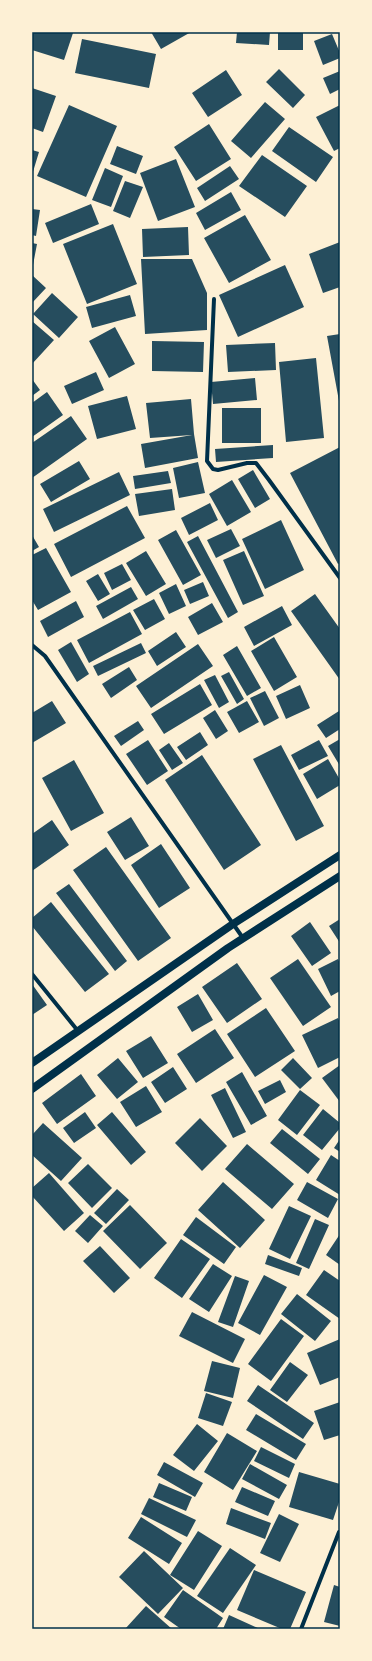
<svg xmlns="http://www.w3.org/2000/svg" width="372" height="1661" font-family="Karla,sans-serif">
  <rect width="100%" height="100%" fill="#fdf0d5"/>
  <path fill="#264d5e" d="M32 32 73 33 64 60 32 50Z
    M151 32H191L161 49Z
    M237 32H270L269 45 236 43Z
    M278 32H303V50H278Z
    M332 34 340 53V58L323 65 314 41Z
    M82 39 156 54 149 88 75 73Z
    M279 69 305 95 293 108 266 82Z
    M226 70 242 95 208 117 192 93Z
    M340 71V89L330 94 323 78Z
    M32 88 56 96 43 132 32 128Z
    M265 102 285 119 251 158 231 141Z
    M69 105 117 126 86 197 37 176Z
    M340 105V148L334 151 316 117Z
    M209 124 231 159 196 181 174 147Z
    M289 127 333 157 316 182 272 151Z
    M117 146 143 156 136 174 110 164Z
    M32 150 39 152 32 175Z
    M262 155 307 186 285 217 239 186Z
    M176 159 195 207 158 221 140 173Z
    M230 166 239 179 205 201 197 188Z
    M105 168 123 176 111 207 92 200Z
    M125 181 143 187 130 218 113 211Z
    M231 192 241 210 205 230 196 213Z
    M91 204 99 224 53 243 45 223Z
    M32 209 40 210 36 236 32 235Z
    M245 215 271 260 229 283 204 238Z
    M113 224 137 284 87 304 63 244Z
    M188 227 189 255 143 257 142 229Z
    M340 242V287L323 293 309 254Z
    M32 243 37 244 33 265H32Z
    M141 259H192L207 293V330L145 334Z
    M285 265 304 307 238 337 219 295Z
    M32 275 46 288 32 303Z
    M52 293 78 317 59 338 33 314Z
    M130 295 136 316 92 328 86 307Z
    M32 321 54 340 32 364Z
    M115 327 135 364 109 378 89 341Z
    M340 334V401H339L327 336Z
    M152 341 204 342 203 372 152 371Z
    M275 343 276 370 228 372 226 345Z
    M316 358 324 438 286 442 279 362Z
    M96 372 104 390 72 404 64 386Z
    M255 378 257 400 213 404 211 382Z
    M32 379 40 390 32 396Z
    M47 392 63 415 32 437V403Z
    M127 396 136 429 97 439 88 406Z
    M191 399 194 434 198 458 145 468 141 444 192 435 150 438 146 403Z
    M222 408H261V443H222Z
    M71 416 87 439 32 478V443Z
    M273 445V458L216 462 215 449Z
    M340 447V563L338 564 290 473Z
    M79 461 90 479 51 502 40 484Z
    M198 462 205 493 179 498 173 468Z
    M253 470 270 499 255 508 238 479Z
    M168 471 171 483 135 489 133 476Z
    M119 472 130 495 54 532 43 509Z
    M232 480 251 512 227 526 209 494Z
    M172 489 175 510 139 516 135 494Z
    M210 503 218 520 189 535 181 518Z
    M127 506 145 538 71 577 54 544Z
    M281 520 304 570 265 589 242 539Z
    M231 529 240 546 216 558 207 540Z
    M176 530 201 575 183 585 158 540Z
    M32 535 39 547 32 551Z
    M198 536 238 612 228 618 187 542Z
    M46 548 71 592 38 610 32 600V555Z
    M146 551 166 584 146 596 126 563Z
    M244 551 264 596 243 605 223 560Z
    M122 564 131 580 112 590 104 573Z
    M98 574 110 594 98 601 86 581Z
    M203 582 209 596 190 604 184 590Z
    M176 584 186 606 169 614 159 593Z
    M131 587 138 599 103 619 96 606Z
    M315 594 340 629V680L291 611Z
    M154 599 165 619 145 630 133 610Z
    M76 601 84 617 48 637 40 621Z
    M212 603 223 622 198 635 188 617Z
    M282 606 292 625 254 646 244 627Z
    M130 612 142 634 89 663 77 640Z
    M176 632 186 647 157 666 148 651Z
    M274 637 297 677 274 691 251 651Z
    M71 642 89 674 77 682 58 650Z
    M141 643 146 653 98 676 93 666Z
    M198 644 213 666 151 708 136 686Z
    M237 646 261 688 247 696 223 655Z
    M129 667 137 680 111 698 102 684Z
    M229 672 244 699 237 704 221 676Z
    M215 675 229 702 219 708 204 680Z
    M200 684 212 705 164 734 151 714Z
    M300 685 310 708 286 719 276 696Z
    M265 691 279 718 264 726 250 698Z
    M52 701 66 723 32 743V713Z
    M247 701 259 722 239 733 227 712Z
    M215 710 228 731 216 739 203 718Z
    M339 711 340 729 326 738 317 725Z
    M138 721 144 730 121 746 114 736Z
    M200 732 208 745 186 760 177 747Z
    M340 739V766L328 746Z
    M148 740 168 771 147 785 126 754Z
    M319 740 328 756 299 770 291 755Z
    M169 743 183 763 172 770 159 750Z
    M281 745 324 826 296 841 253 759Z
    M202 755 261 845 224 870 165 780Z
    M328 759 340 780V785L317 799 303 774Z
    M74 760 104 813 71 831 42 778Z
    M131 817 149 846 125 860 107 832Z
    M52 820 69 845 32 871V834Z
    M161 844 190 888 159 908 131 865Z
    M106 847 171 938 138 961 73 870Z
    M69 884 127 961 115 971 56 893Z
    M51 902 109 974 85 992 32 926V918Z
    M340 919V943L329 926Z
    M310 922 331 953 312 966 291 936Z
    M298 959 331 1007 303 1026 270 978Z
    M338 959 340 964V991L331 996 318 969Z
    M237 963 262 999 227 1023 202 987Z
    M32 984 47 1005 32 1015Z
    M198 994 213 1020 192 1032 177 1007Z
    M266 1008 295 1051 255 1077 227 1034Z
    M338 1018 340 1023V1057L318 1068 302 1035Z
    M215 1029 234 1058 196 1083 177 1054Z
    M151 1036 168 1063 143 1078 126 1051Z
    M118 1058 138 1082 117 1099 97 1075Z
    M293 1058 312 1078 300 1089 281 1070Z
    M340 1065V1102L322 1078Z
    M173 1067 187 1089 165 1103 151 1082Z
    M242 1072 267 1116 251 1125 226 1082Z
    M81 1074 96 1096 57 1124 42 1103Z
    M280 1080 286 1092 265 1104 258 1091Z
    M146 1086 162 1112 136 1127 120 1102Z
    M225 1088 246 1132 233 1138 211 1095Z
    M300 1090 320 1105 297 1135 278 1120Z
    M323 1109 340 1123V1128L322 1150 303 1135Z
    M85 1112 96 1128 74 1143 63 1128Z
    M112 1112 146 1152 131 1165 97 1125Z
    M200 1118 227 1146 202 1171 175 1143Z
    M43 1123 82 1158 61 1181 32 1155V1135Z
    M282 1129 320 1159 308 1174 270 1143Z
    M340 1139V1152L334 1148Z
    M247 1144 294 1184 272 1209 225 1169Z
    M331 1155 340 1161V1195L316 1180Z
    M88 1164 112 1188 92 1208 68 1183Z
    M49 1173 84 1213 64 1231 32 1196V1188Z
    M223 1182 265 1220 240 1248 198 1210Z
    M307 1182 338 1199 328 1218 297 1200Z
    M117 1189 129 1200 106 1224 94 1213Z
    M130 1205 167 1243 140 1269 103 1231Z
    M289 1206 311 1216 290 1259 269 1249Z
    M90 1215 103 1226 88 1243 75 1231Z
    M196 1217 236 1247 224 1264 183 1235Z
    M315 1219 329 1225 309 1269 296 1263Z
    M340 1234V1265L326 1255Z
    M181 1239 210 1259 182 1298 154 1278Z
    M100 1246 130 1278 114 1293 83 1261Z
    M268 1255 302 1268 299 1276 265 1264Z
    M213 1264 232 1276 209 1312 189 1299Z
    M324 1270 340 1281V1319L306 1295Z
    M264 1275 287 1287 260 1335 238 1323Z
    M235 1276 249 1281 233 1327 218 1322Z
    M297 1294 331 1321 315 1341 281 1314Z
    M192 1312 245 1339 233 1363 179 1336Z
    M281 1319 304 1336 271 1381 248 1364Z
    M340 1339V1377L320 1385 307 1353Z
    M212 1361 240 1368 233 1398 204 1391Z
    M290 1362 308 1375 287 1402 270 1390Z
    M258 1385 314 1423 303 1439 247 1401Z
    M206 1393 232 1402 223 1426 198 1418Z
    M340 1402V1435L324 1440 314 1411Z
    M256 1414 306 1444 296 1460 246 1430Z
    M197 1424 218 1441 194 1471 173 1455Z
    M227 1433 257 1451 233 1490 204 1472Z
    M261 1447 295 1464 289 1478 254 1461Z
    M164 1462 203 1483 195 1497 157 1475Z
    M250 1464 287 1485 279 1499 242 1479Z
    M299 1472 340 1484V1499L333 1520 289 1507Z
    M159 1483 192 1497 186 1511 153 1497Z
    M242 1487 275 1501 268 1516 235 1502Z
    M149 1498 196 1520 187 1537 141 1514Z
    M231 1508 271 1523 265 1539 226 1524Z
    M279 1514 299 1524 280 1562 260 1553Z
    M141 1517 182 1543 169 1564 128 1538Z
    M198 1531 222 1546 194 1590 170 1575Z
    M230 1548 256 1565 223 1613 197 1596Z
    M144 1551 183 1588 158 1614 119 1577Z
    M254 1570 306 1592 290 1629H282L237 1610Z
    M334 1585 340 1587V1626L324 1622Z
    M183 1590 223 1618 216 1629H181L164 1617Z
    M146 1606 172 1629H125Z
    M229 1615 260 1629H223Z"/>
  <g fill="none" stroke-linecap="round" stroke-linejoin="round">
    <path stroke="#003049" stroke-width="4" d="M214 299 207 461 213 469 218 470 247 463H256L269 480 340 578
      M32 645 45 656 243 938
      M32 974 78 1031
      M301 1629 339 1532"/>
    <path stroke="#003049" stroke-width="8" d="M32 1063 233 924 340 855
      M32 1089 228 948 340 876"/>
  </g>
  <rect width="372" height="1661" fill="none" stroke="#fdf0d5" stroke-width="66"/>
  <rect x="33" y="33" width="306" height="1595" fill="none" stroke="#003049" stroke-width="1.5"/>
</svg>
